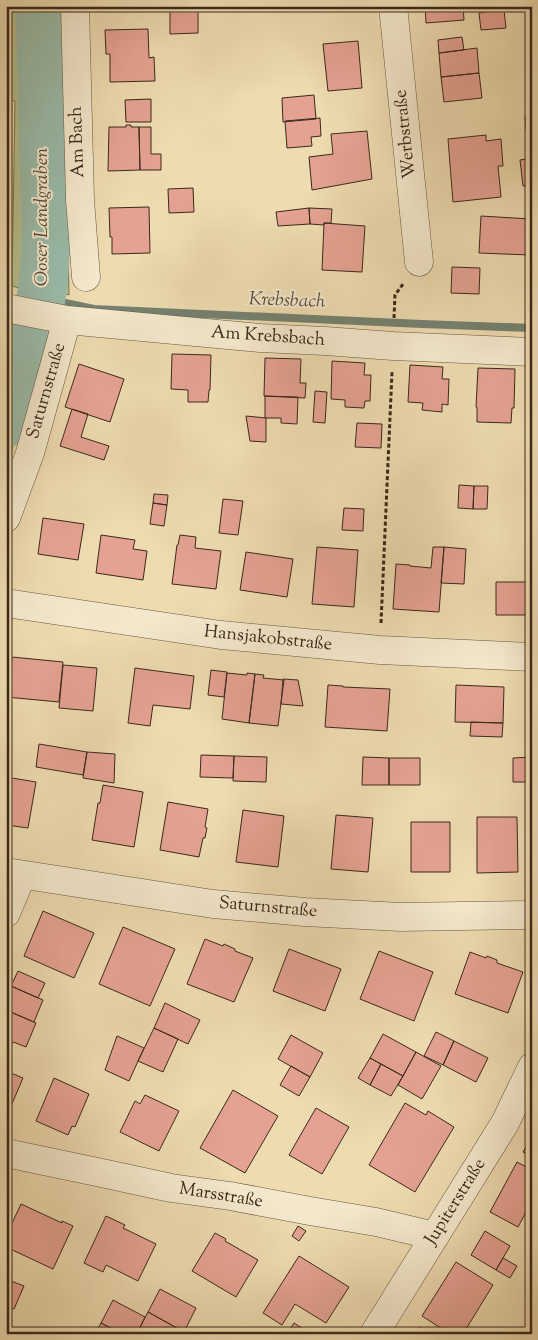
<svg xmlns="http://www.w3.org/2000/svg" width="538" height="1340" font-family="'Sorts Mill Goudy',serif">
  <rect width="100%" height="100%" fill="#eedbb0"/>
  <filter id="stains"><feTurbulence type="fractalNoise" baseFrequency=".004" numOctaves="4"/><feColorMatrix values="0 0 0 0 .2 0 0 0 0 .09 0 0 0 0 .02 0 0 0 .5 -.17"/></filter>
  <radialGradient id="worn" r=".72"><stop offset=".6" stop-color="#630" stop-opacity="0"/><stop offset="1" stop-color="#630" stop-opacity=".3"/></radialGradient>
  <path fill="#b7c08c" stroke="#787454" d="M6 6H30C38 101 35 197 33 292L12 286 15 101 6 99Z
    M50 6H63L69 295 57 292 52 280 55 221 56 147Z
    M11 327 47 333 6 469V345Z"/>
  <g fill="none" stroke-linecap="round" stroke-linejoin="round">
    <path stroke="#748170" stroke-width="8" d="M41 298 94 309 422 324 532 328"/>
    <path stroke="#9abba9" stroke-width="49" d="M6 423C19 383 35 340 41 298 45 277 45 255 46 233L40 6"/>
  </g>
  <path fill="#e5a292" stroke="#3a291b" d="M304 6H354V7L305 11Z
    M425 6H463L464 20 426 23Z
    M170 8H198V33L170 34Z
    M504 10 506 28 481 30 479 13Z
    M148 29 149 58 154 57 155 81 110 82V54H106L105 30Z
    M462 37 464 50 439 53 438 40Z
    M358 41 362 88 328 91 323 44Z
    M477 48 479 73 441 77 439 53Z
    M479 73 482 98 444 102 441 77Z
    M314 95 316 119 283 122 282 98Z
    M151 99V122H126L125 100Z
    M532 116V130L526 131 525 117Z
    M320 118 321 136 311 137 312 146 287 148 285 121Z
    M126 125H131V127H139L140 170 108 171 109 127H126Z
    M139 127H151V154H161V170H140Z
    M367 131 372 179 312 190 309 157 333 154 331 134Z
    M486 135V141L501 139 503 166H498L501 197 453 202 448 139Z
    M532 158V185L523 186 520 160Z
    M193 188 194 212 169 213 168 189Z
    M149 207 150 253 112 254V237H110L109 208Z
    M309 208 310 224 278 226 276 212Z
    M309 208 332 209 331 223H324V225L310 224Z
    M481 216 531 219 529 255 479 253Z
    M324 223 365 226 362 272 322 270Z
    M530 226H532V270H528Z
    M452 267 480 268 479 294 451 293Z
    M172 354 211 355 210 390H209L208 402H188V390L171 389Z
    M265 358 301 359 300 383H306L305 398 264 396Z
    M332 361 365 363 364 375H371L370 401H365L364 408 345 407V400L331 399Z
    M79 364 124 379 110 422 65 407Z
    M410 365 443 367 442 379H449L448 405 442 404V412L422 410 423 403 408 402Z
    M478 368 515 369 514 408H512L511 423 477 422V407H476Z
    M315 391 327 392 325 423 313 422Z
    M265 396 298 397 297 424 281 423V418H265Z
    M72 409 88 414 81 437 109 446 104 460 60 446Z
    M246 416 266 418V442L250 441Z
    M357 423 382 424 381 448 355 447Z
    M459 485 474 486 473 509 458 508Z
    M474 486H488L487 509H473Z
    M154 494 168 495 167 505 153 503Z
    M223 499 243 501 238 535 219 533Z
    M153 503 167 505 164 526 150 524Z
    M344 508 364 509 363 531 342 530Z
    M43 518 84 524 78 560 38 554Z
    M101 535 135 540 133 549 147 551 143 580 96 573Z
    M180 535 196 537 195 548 221 551 216 589 172 584 177 545H178Z
    M317 547 358 550 354 607 312 604Z
    M433 547H444L439 612 393 609 396 564 410 565V566L431 568Z
    M444 547 466 549 464 584 441 583Z
    M246 552 293 559 287 597 240 590Z
    M496 582H532V615H496Z
    M12 657 63 662 59 702 6 697V662H12Z
    M63 665 97 668 93 711 59 708Z
    M135 668 194 676 190 709 153 705 150 726 128 723Z
    M211 670 227 672 224 697 208 695Z
    M227 673 247 675V673L255 674 249 723 222 719Z
    M255 674 264 675 263 678 284 680 278 726 249 723Z
    M283 679 298 680 303 706 281 704Z
    M328 685 343 686V687L390 689 387 731 325 727Z
    M456 685 504 687 503 723 455 722Z
    M530 686H532V720H529Z
    M471 722 503 723 502 737 470 736Z
    M39 744 87 752 83 775 36 767Z
    M87 752 115 754 114 783 83 778Z
    M201 755 234 756 233 778 200 777Z
    M234 756 267 757 266 782 233 781Z
    M363 757 389 758V785H362Z
    M532 757V782H513V758Z
    M389 758H420V785H389Z
    M6 777 36 782 28 828 6 825Z
    M103 785 143 792 134 847 92 840 98 803H100Z
    M168 802 208 809 205 827 207 828 205 838H203L199 857 160 850Z
    M243 810 284 816 278 867 236 862Z
    M336 815 373 818 368 872 331 869Z
    M477 817H517L518 872 477 873Z
    M411 822H450V872H411Z
    M43 911 94 933 74 978 24 956Z
    M123 927 175 949 150 1006 99 984Z
    M205 939 223 946 224 944 235 949V951L253 958 234 1002 187 984Z
    M289 949 341 969 325 1011 273 991Z
    M379 951 433 972 414 1021 360 999Z
    M470 952 486 958 487 956 497 960V963L523 972 508 1013 455 994Z
    M18 971 45 983 38 998 11 986Z
    M11 986 43 1000 34 1022 6 1010V997Z
    M165 1003 200 1020 188 1044 154 1028Z
    M6 1010 36 1023 26 1047 13 1042 6 1058Z
    M154 1028 178 1039 163 1072 138 1061Z
    M436 1032 454 1041 443 1065 424 1056Z
    M383 1034 416 1052 403 1076 370 1058Z
    M291 1035 323 1053 310 1077 278 1059Z
    M117 1036 144 1048 129 1081 105 1070Z
    M454 1041 488 1058 476 1082 443 1065Z
    M416 1052 441 1066 422 1099 398 1085Z
    M370 1058 381 1064 370 1085 358 1078Z
    M381 1064 403 1076 391 1096 370 1085Z
    M291 1066 310 1077 299 1096 280 1085Z
    M6 1071 23 1078 6 1118Z
    M54 1078 89 1094 75 1127 72 1126 68 1135 36 1121Z
    M233 1090 278 1116 245 1173 200 1148Z
    M145 1095 179 1111 159 1151 120 1132 135 1101 140 1104Z
    M405 1103 426 1115 428 1111 454 1127 415 1192 369 1165Z
    M316 1108 349 1127 322 1174 289 1155Z
    M532 1137V1157L523 1152Z
    M517 1162 532 1170V1201L518 1227 490 1212Z
    M21 1204 62 1223V1221L73 1226 53 1269 6 1247V1236Z
    M106 1216 125 1225 123 1228 156 1244 138 1281 106 1265 103 1272 84 1263Z
    M298 1226 306 1231 299 1241 292 1236Z
    M485 1231 510 1246 496 1270 471 1255Z
    M215 1233 226 1239 225 1241 258 1260 236 1297 192 1271Z
    M299 1256 349 1287 326 1323 295 1304 282 1325 263 1313Z
    M503 1258 517 1266 510 1278 496 1270Z
    M456 1262 493 1285 463 1334H450L422 1316Z
    M6 1279 24 1286 14 1309 6 1306Z
    M160 1289 196 1308 184 1332 148 1312Z
    M113 1300 145 1317 137 1334H122L101 1323Z
    M148 1312 177 1328 174 1334 137 1333Z
    M101 1323 122 1334H95Z
    M294 1323 311 1334H287Z
    M419 1327 431 1334H415Z"/>
  <g fill="none" stroke-linecap="round" stroke-linejoin="round">
    <g stroke="#675640" stroke-width="29">
      <path id="street" d="M75 6 80 200 86 277
        M393 6 419 262
        M6 308 67 320 260 338 325 341 393 346 532 352
        M6 518 30 453 67 320
        M6 603 221 635 380 650 532 657
        M6 872 213 904 305 912 401 917 532 915
        M6 913 22 875
        M6 1153 97 1172 171 1188 230 1196 310 1211 376 1222 435 1236
        M374 1334 505 1123 532 1067"/>
    </g>
    <path stroke="#3a291b" stroke-width="3" stroke-dasharray="4 2.5" stroke-linecap="butt" d="M394 318 395 295 403 284
      M381 623 392 372"/>
    <use href="#street" stroke="#f4e8cc" stroke-width="28"/>
  </g>
  <g text-anchor="middle" dominant-baseline="central" stroke-width="4" stroke-linejoin="round" paint-order="stroke">
    <g font-size="18" fill="#3a291b" stroke="#f4e8cc">
      <text transform="translate(406 134) rotate(-96)">Werbstraße</text>
      <text transform="translate(78 142) rotate(-92)">Am Bach</text>
      <text transform="translate(268 337) rotate(4)">Am Krebsbach</text>
      <text transform="translate(47 391) rotate(-74)">Saturnstraße</text>
      <text transform="translate(268 639) rotate(6)">Hansjakobstraße</text>
      <text transform="translate(268 908) rotate(5)">Saturnstraße</text>
      <text transform="translate(221 1196) rotate(9)">Marsstraße</text>
      <text transform="translate(456 1202) rotate(-58)">Jupiterstraße</text>
    </g>
    <g font-size="19" font-style="italic" fill="#524e3e" stroke="#f4e8cc">
      <text transform="translate(42 217) rotate(-90)">Ooser Landgraben</text>
      <text transform="translate(287 301) rotate(2)">Krebsbach</text>
    </g>
  </g>
  <rect width="538" height="1340" fill="none" stroke="#eedbb0" stroke-width="25"/>
  <rect x="8" y="8" width="523" height="1325" fill="none" stroke="#3a291b" stroke-width="2.5"/>
  <rect x="12" y="12" width="513" height="1315" fill="none" stroke="#3a291b"/>
  <rect width="100%" height="100%" filter="url(#stains)"/>
  <rect width="100%" height="100%" fill="url(#worn)"/>
</svg>
